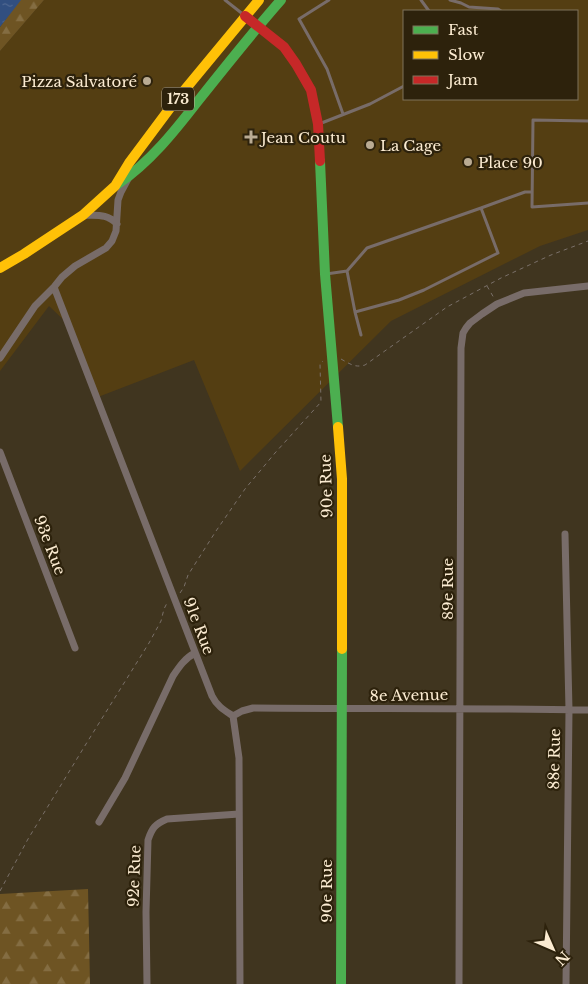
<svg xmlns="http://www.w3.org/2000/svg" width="588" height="984" font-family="'Libre Baskerville',serif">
  <defs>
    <pattern id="forest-firs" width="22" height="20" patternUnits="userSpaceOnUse" patternTransform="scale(1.25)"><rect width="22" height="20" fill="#6e5423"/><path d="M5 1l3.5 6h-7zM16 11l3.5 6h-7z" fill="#846d42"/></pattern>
    <pattern id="water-ripples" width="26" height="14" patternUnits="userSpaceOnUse" patternTransform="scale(1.25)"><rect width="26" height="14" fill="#314f80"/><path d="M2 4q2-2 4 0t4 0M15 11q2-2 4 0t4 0" fill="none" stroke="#506891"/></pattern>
  </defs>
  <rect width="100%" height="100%" fill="#40351f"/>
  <path fill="#543e12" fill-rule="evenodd" d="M44 0H588V230L540 246 391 321 240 471 194 360 98 397 71 327 49 306 0 371V51ZM404 11H577V99H404Z"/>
  <path fill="url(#forest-firs)" d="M20 0H44L0 51V27Z
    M88 889 90 984H0V894Z"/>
  <path fill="url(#water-ripples)" d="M0 0H21L0 27Z"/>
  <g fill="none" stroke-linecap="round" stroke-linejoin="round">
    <path stroke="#7a7069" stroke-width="1" stroke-dasharray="4 4" stroke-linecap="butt" d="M487 286 494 298
      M341 359C350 364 355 368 365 365L447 307 501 278 551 255 588 241
      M180 593 184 587 188 575 216 531 245 489 275 453 321 402 320 364 323 361
      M0 891 28 839 86 744 149 643 161 621 164 609 167 603"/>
    <path stroke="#786c69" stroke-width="3" d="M225 0 244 15
      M329 0 299 19 327 69 343 114
      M421 0 429 11
      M450 0 461 3 469 7 498 9 501 11
      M588 121 533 120 532 207 588 203
      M319 124 370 104 404 86
      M481 208 525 192H532
      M326 274 347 271 355 312 399 300 424 290 498 253 481 208 367 248 347 271
      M355 312 361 335"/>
    <path stroke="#786c69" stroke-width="7" d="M83 215C97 216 106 213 117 224
      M54 287 212 696C217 706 224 710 233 716L239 758 240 984
      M0 358 35 306 54 287 62 277 75 266 106 248 112 241 116 231 118 200 121 192 128 179
      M0 452 75 648
      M565 534 569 710 566 984
      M233 716 242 711 253 708C365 709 476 708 588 710
      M99 822 125 778 173 676C179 667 185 658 195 653
      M147 984 146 912 148 840C152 828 155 824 167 819L239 814
      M459 984 461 348 463 333 466 328 470 323 482 314 497 304 524 293 588 286"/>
    <path stroke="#4caf50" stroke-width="10" d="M320 161 325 274 338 427
      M118 184C150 162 174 132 198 101 225 67 252 33 281 0
      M341 984 342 649"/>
    <path stroke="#ffc107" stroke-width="10" d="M0 268 24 254 83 215 115 186 129 163 173 104 259 0
      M338 427 342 479V649"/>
    <path stroke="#c62828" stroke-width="10" d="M245 16 284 47 296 64 311 90 318 124 320 161"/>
  </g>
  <g fill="#baab93" stroke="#2d220c" stroke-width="2">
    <circle cx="147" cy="81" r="5"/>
    <path d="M248.5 129.5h5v5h5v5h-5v5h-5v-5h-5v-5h5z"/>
    <circle cx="370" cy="145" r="5"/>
    <circle cx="468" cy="162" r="5"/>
  </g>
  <g text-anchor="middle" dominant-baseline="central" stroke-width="4.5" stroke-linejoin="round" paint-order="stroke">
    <rect fill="#2d220c" stroke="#bdaf96" stroke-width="1" x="162" y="87.5" width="32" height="23" rx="4"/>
    <g font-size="14" font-weight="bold" fill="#fbebd1">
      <text x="178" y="99">173</text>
    </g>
    <g font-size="15" fill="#fbebd1" stroke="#2d220c" text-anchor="start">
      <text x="137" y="81" text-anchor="end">Pizza Salvatoré</text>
      <text x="261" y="137">Jean Coutu</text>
      <text x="380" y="145">La Cage</text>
      <text x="478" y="162">Place 90</text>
    </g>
    <g font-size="15" fill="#fbebd1" stroke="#2d220c">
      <text transform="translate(326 486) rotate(-92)">90e Rue</text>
      <text transform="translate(50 545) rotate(69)">93e Rue</text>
      <text transform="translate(447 589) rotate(-90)">89e Rue</text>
      <text transform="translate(199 626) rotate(69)">91e Rue</text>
      <text transform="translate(409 695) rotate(-1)">8e Avenue</text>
      <text transform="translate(554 759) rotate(-89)">88e Rue</text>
      <text transform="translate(134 876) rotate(-88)">92e Rue</text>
      <text transform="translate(326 891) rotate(-90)">90e Rue</text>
    </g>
  </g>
  <rect x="403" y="10" width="175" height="90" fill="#2d220c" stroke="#7f725b"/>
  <rect x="413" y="26" width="25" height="8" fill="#4caf50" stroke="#7f725b"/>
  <text x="448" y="35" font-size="15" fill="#fbebd1">Fast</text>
  <rect x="413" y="51" width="25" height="8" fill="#ffc107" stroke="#7f725b"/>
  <text x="448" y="60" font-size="15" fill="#fbebd1">Slow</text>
  <rect x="413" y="76" width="25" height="8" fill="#c62828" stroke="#7f725b"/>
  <text x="448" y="85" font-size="15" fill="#fbebd1">Jam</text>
  <g transform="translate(553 949) rotate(135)" stroke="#2d220c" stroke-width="4" paint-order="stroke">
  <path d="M0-4L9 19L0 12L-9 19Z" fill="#fbebd1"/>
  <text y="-8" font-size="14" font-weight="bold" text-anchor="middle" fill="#fbebd1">N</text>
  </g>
</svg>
